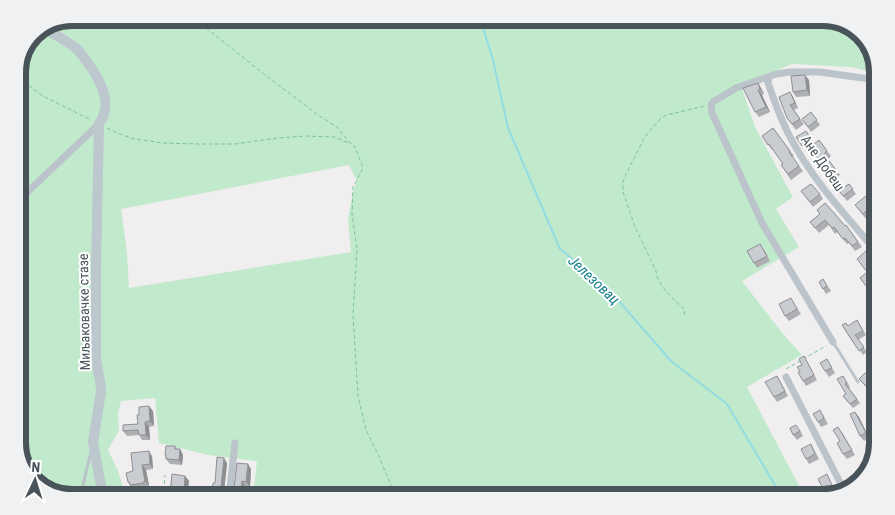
<svg xmlns="http://www.w3.org/2000/svg" width="895" height="515" font-family="'Roboto Condensed',sans-serif">
  <rect width="100%" height="100%" fill="#f1eeef"/>
  <path fill="#c1eacc" fill-rule="evenodd" d="M73 18H822L850 25 868 42 877 69V73L850 67 792 64 741 85 755 127 793 197 776 209 799 247 742 281 783 334 802 355 747 387 805 497H253L257 461 208 455 159 443 155 398 121 401 118 413 119 430 108 450 118 471 126 497H73L45 490 27 473 18 446V69L34 33ZM349 165 357 181 353 192 348 219 351 252 129 288 127 253 121 209Z"/>
  <g fill="none" stroke-linecap="round" stroke-linejoin="round">
    <path stroke="#92dce2" stroke-width="2" d="M480 18 493 60 508 128 560 249 604 284 671 361 727 404 782 497"/>
    <path stroke="#7dc498" stroke-width="1" stroke-dasharray="4 2.5" stroke-linecap="butt" d="M198 18 206 28 269 78 318 115 337 127 350 143 355 147 363 168 353 187 352 214 357 249 353 315 358 396 366 430 377 452 396 497
      M18 78 43 96 91 120
      M107 128 117 133 134 139 164 143 198 144H235L278 138 305 136 334 137 349 143
      M684 315 685 310C675 300 657 286 656 271L635 227 623 192V182L626 174 645 137 658 121 666 115 705 106
      M803 359 826 346
      M786 369 800 361
      M163 497 165 475"/>
    <path stroke="#bbc4ca" stroke-width="3" d="M833 342 858 382
      M80 497 91 452"/>
    <path stroke="#bbc4ca" stroke-width="7" d="M769 77 768 83C774 100 780 117 788 133 810 177 845 215 877 252
      M18 201 99 124
      M833 342 762 223 712 113 711 105 713 102 736 88 776 74 790 72H820L877 80
      M786 377 845 492
      M229 497 235 443"/>
    <path stroke="#bcc7ce" stroke-width="10" d="M44 29C56 35 68 41 78 50 83 56 88 63 92 69 103 86 112 105 99 124L96 269V358C97 369 101 381 101 392L93 442 103 497"/>
  </g>
  <path fill="#adafb3" d="M809 80 810 96 796 97 793 92Z
    M758 83 761 88 764 94 762 95 770 112 759 117 755 112Z
    M790 92 793 97 798 108 794 110 804 124 796 130 787 118Z
    M811 112 820 125 811 132 802 119Z
    M773 128 794 156 792 157 803 171 791 180 781 165 783 164 773 149 772 150 762 136Z
    M796 137 814 144 819 140 831 156 828 159 840 175 834 180 833 179 830 181 818 165 821 163 810 149 806 151Z
    M877 140V158L872 153 868 147Z
    M849 184 856 194 847 201 839 191Z
    M877 188V223L871 215 866 219 855 205 876 201Z
    M801 191 820 194 823 199 813 207Z
    M817 210 845 226 846 225 862 247 855 251 849 243 847 244 837 232 835 234 829 225 819 233 810 222 820 214Z
    M764 249 770 261 757 268 754 263Z
    M823 279 831 291 826 294 819 282Z
    M794 303 801 314 789 321 785 316Z
    M842 325 848 326 860 325 866 335 858 340 867 352 863 355Z
    M877 344V363L873 359 869 352Z
    M804 356 817 380 806 386 803 381 800 371Z
    M827 359 835 373 829 377 825 371Z
    M777 376 788 396 777 402 774 397Z
    M843 376 850 387 849 388 860 403 853 408 843 396 846 394Z
    M859 379 873 381 876 386 870 392Z
    M153 411 154 426 149 427 150 440H142L139 435 127 436 123 431 138 424Z
    M823 415 828 424 821 427 818 422Z
    M859 417 869 438 864 441 860 436Z
    M800 430 803 436 797 440 793 435Z
    M842 432 855 455 847 459 843 454 840 441Z
    M811 444 819 459 809 464 806 459Z
    M175 446 177 449H180L183 455 182 465 170 464 166 459 165 455Z
    M152 456 153 469 146 470 149 486H147L148 488 133 490 128 482 133 471Z
    M227 463 224 492H223L222 496H216L212 491 215 483Z
    M251 469 250 487 245 486 244 498H232L234 488Z
    M185 476 189 481 187 498H165L170 494Z"/>
  <path fill="#8d8f92" d="M805 75 809 80 810 96 807 90Z
    M758 83 761 88 764 94 760 89Z
    M758 90 762 95 770 112 766 107Z
    M790 92 793 97 798 108 795 103Z
    M149 406 153 411 154 426 150 421Z
    M855 412 859 417 869 438 866 433Z
    M145 422 149 427 150 440 146 435Z
    M180 449 183 455 182 465 179 460Z
    M149 451 152 456 153 469 150 464Z
    M224 458 227 463 224 492 221 487Z
    M248 464 251 469 250 487 246 482Z
    M142 465 146 470 149 486 145 481Z
    M185 476 189 481 187 498H186L184 495Z
    M242 481 245 486 244 498H240Z
    M219 487 223 492 222 496 219 491Z"/>
  <path fill="#c9ccd0" stroke="#8d8f92" d="M805 75 807 90 793 92 791 76Z
    M758 83 760 89 758 90 766 107 755 112 743 88Z
    M790 92 795 103 790 105 800 119 792 124 787 118 779 97Z
    M811 112 817 120 808 127 802 119Z
    M773 128 790 151 789 152 799 166 788 174 781 165 783 164 769 144 768 145 762 136Z
    M806 131 814 144 819 140 827 151 824 154 836 170 830 175 829 173 826 176 818 165 821 163 807 144 802 146 796 137Z
    M876 139 877 140V154L876 155 868 147Z
    M811 184 820 194 810 202 801 191Z
    M849 184 853 189 843 196 839 191Z
    M877 188V222L867 210 863 214 855 205 867 195 872 202 876 201 877 198 873 193Z
    M825 203 835 214 845 226 846 225 858 242 852 246 845 238 843 239 834 227 832 228 825 220 815 228 810 222 820 214 817 210Z
    M877 224V235L872 229Z
    M760 244 767 256 754 263 747 251Z
    M866 251 877 266V300L876 301 872 295H873L860 278 867 272 857 259Z
    M823 279 827 286 823 289 819 282Z
    M791 298 797 309 785 316 779 304Z
    M857 320 863 331 855 335 864 347 859 351 842 325 846 323 848 326Z
    M877 343V361L869 352Z
    M804 356 814 375 803 381 798 372 800 371 797 367 802 365 799 359Z
    M827 359 832 368 825 371 820 363Z
    M865 373 873 381 867 387 859 379Z
    M777 376 785 391 774 397 765 382Z
    M843 376 847 383 845 384 857 399 850 404 843 396 846 394 837 379Z
    M149 406 150 421 145 422 146 435H139L138 430 123 431V425L138 424 137 415H139V407Z
    M820 410 824 418 818 422 813 414Z
    M855 412 866 433 860 436 850 414Z
    M796 425 800 431 793 435 790 428Z
    M838 427 852 450 843 454 837 443 840 441 833 430Z
    M811 444 815 454 806 459 801 449Z
    M166 446H175V449H180L179 460 166 459V455H165Z
    M149 451 150 464 142 465 145 481H144V483L130 485 129 482H128L126 473 133 471 131 453Z
    M217 457 224 458 221 487H219V491H212L213 483H215Z
    M237 463 248 464 246 482 242 481 240 498H232V488H234Z
    M172 474 185 476 184 495 177 494V498H165V494H170Z
    M827 474 836 494 827 496 818 479Z
    M863 476H864L858 482 856 480Z"/>
  <g text-anchor="middle" dominant-baseline="central" stroke-width="4" stroke-linejoin="round" paint-order="stroke">
    <g font-size="14" fill="#48545a" stroke="#fff">
      <text transform="translate(823 163) rotate(55)">Ане Добеш</text>
      <text transform="translate(84 312) rotate(-91)">Миљаковачке стазе</text>
    </g>
    <g font-size="15" font-style="italic" fill="#1a828c" stroke="#fff">
      <text transform="translate(594 280) rotate(43)">Јелезовац</text>
    </g>
  </g>
  <path d="M0 0H895V515H0ZM72 26H823A46 46 0 0 1 869 72V443A46 46 0 0 1 823 489H72A46 46 0 0 1 26 443V72A46 46 0 0 1 72 26Z" fill="#f0f1f2" fill-rule="evenodd"/>
  <path fill="none" stroke="#48545a" stroke-width="6" d="M72 26H823A46 46 0 0 1 869 72V443A46 46 0 0 1 823 489H72A46 46 0 0 1 26 443V72A46 46 0 0 1 72 26Z"/>
  <g transform="translate(35 480) rotate(4)" stroke="#ffffff" stroke-width="4" paint-order="stroke">
  <path d="M0-4L9 19L0 12L-9 19Z" fill="#48545a"/>
  <text y="-8" font-size="14" font-weight="bold" text-anchor="middle" fill="#48545a">N</text>
  </g>
</svg>
